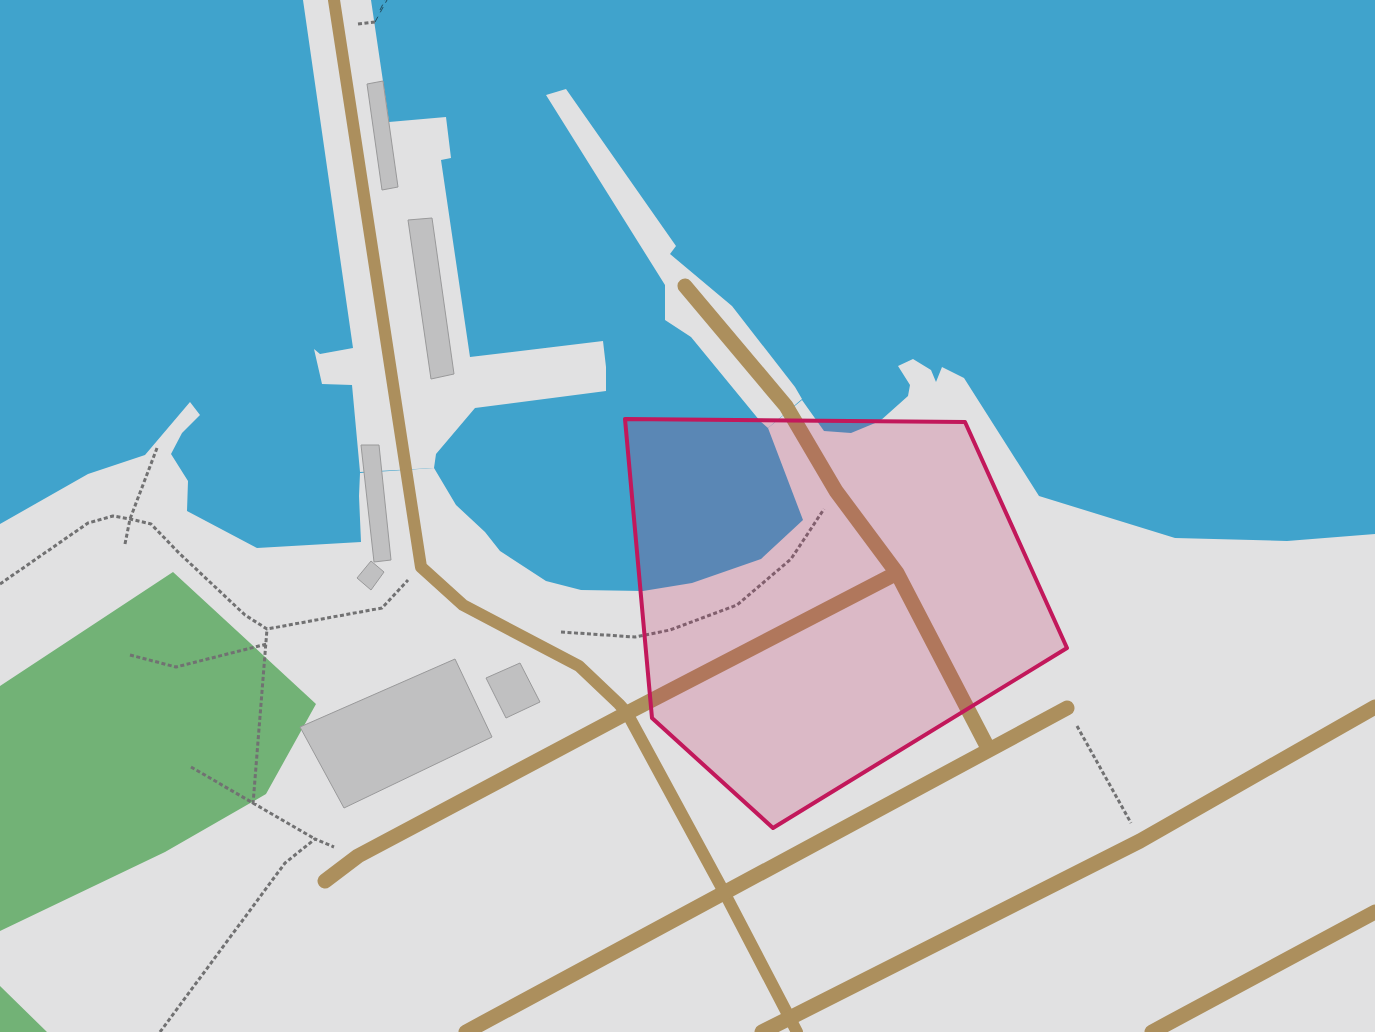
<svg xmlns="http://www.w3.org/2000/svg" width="1375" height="1032" font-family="Jost,sans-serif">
  <rect width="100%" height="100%" fill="#e1e1e2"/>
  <path fill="#72b276" d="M173 572 316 704 266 794 165 852 0 931V686Z
    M0 986 47 1032H0Z"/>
  <path fill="#40a3cc" d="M0 0H1375V534L1287 541 1175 538 1039 496 964 378 942 367 936 382 931 370 913 359 898 366 910 385 908 396 880 421 851 433 824 431 802 400 768 428 803 520 761 559 692 583 643 591 581 590 546 581 500 551 485 532 456 505 434 468 360 473 359 496 361 542 257 548 187 511 188 481 171 454 182 433 200 415 190 402 145 455 88 474 0 524Z"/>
  <path fill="#e1e1e2" d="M303 0H371L389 122 446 117 451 158 441 160 470 357 603 341 606 367V391L475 408 436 454 434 468 360 472 352 385 322 384 314 349 320 354 353 348Z
    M566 89 676 246 670 254 732 306 795 387 802 399 768 428 760 421 691 337 665 320V285L546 95Z"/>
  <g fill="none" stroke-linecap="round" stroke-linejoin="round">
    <path stroke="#224c5e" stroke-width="1" stroke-dasharray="6 5" stroke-linecap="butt" d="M380 10 385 0
      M375 22 387 0"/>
  </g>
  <path fill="#c0c0c1" stroke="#99999a" d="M383 81 398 187 382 190 367 84Z
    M432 218 454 374 431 379 408 220Z
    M361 445H379L391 560 374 562Z
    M371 561 384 572 371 590 357 578Z
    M455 659 492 737 344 808 300 727Z
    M520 663 540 702 506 718 486 678Z"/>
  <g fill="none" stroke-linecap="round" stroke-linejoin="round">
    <path stroke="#717172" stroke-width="3" stroke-dasharray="4 2.5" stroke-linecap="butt" d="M358 24 375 22
      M125 544 130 519 157 448
      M0 584 88 523 113 516 130 519 151 524 179 553 245 615 267 629 382 608 408 580
      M561 632 635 637 670 630 737 605 791 559 824 509
      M130 655 176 667 267 644
      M1077 726 1131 823
      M191 767 315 839
      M253 804 267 629
      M160 1032 285 863 315 839 334 847"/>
    <path stroke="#ac8f5d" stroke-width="12" d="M334 0 421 567 463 605 579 666 619 704 627 713 724 892 797 1032"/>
    <path stroke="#ac8f5d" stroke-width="15" d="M685 286 786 406 836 491 897 573 989 750
      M325 881 358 856 627 713 897 573
      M466 1032 1067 708
      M762 1032 1140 841 1375 707
      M1152 1032 1375 912"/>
  </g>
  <path fill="#c2185b" fill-opacity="0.2" stroke="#c2185b" stroke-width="4" stroke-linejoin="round" d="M625 419 965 422 1067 648 773 828 652 718Z"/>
</svg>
